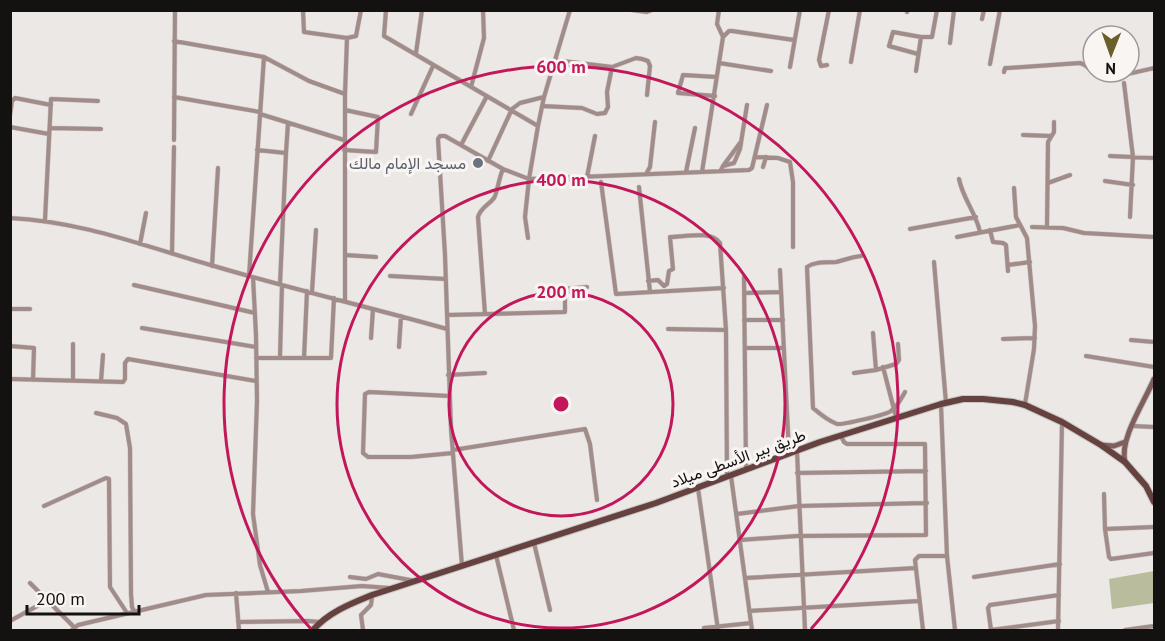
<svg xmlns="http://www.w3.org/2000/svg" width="1165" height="641" font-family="'PT Sans',Vazirmatn,sans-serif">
  <rect width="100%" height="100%" fill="#ece8e5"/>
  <path fill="#b9bd9d" d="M1154 571V603L1112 609 1109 579Z"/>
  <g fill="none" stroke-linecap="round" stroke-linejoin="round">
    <g stroke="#c9c6c3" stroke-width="5">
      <path id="street" d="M303 10 304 32 347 38
        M386 10 384 36 538 126 529 179 525 217 528 238
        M632 10 647 12 652 10
        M907 12V10
        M982 19 984 10
        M723 37 729 31H732L794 40
        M174 41 264 57 309 81 345 94V301
        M950 43 954 10
        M416 53 422 10
        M918 54 889 46 893 32 921 37
        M554 60 612 67 636 58 642 59 648 61 650 66 647 95
        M851 62 860 10
        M719 63 771 71
        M990 64 1000 10
        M827 65 821 66 819 60 829 10
        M790 67 800 10
        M916 71 921 37H932L937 10
        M1004 72 1005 68H1008L1080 63C1088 65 1089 70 1096 74 1108 80 1141 71 1154 68
        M1124 83 1133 157 1130 217
        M471 87 484 38 483 10
        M345 94 347 38 356 36 361 10
        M715 96 678 93 683 75 717 77
        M174 97 260 112
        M542 106 582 108 597 114 605 113 608 107 607 92 612 67
        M260 114 344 140
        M411 114 433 66
        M10 115 12 101 15 98 51 105
        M538 126 544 97 570 10
        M10 127 49 134
        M50 128 101 129
        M1023 135 1051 136
        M174 140 175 10
        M461 145 487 96
        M257 150 286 153 280 284
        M344 150 376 152 378 117 345 110
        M286 153 288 123
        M1110 156 1154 158
        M756 157 778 158 790 162 793 182V247
        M488 161 512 109 520 103 544 97
        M723 166 740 143
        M763 167 766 157
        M721 170 723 166 734 163 740 149 747 105
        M686 172 695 128
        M702 172 749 170 752 168 767 105
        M646 174 650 167 655 122
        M587 177 595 136
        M959 179C963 199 976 213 980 232
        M1105 181 1133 185
        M601 182 616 294 724 288
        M1048 183 1070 175
        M639 187 650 292
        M1014 188 1016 217 1027 238 1035 326 1034 349 1025 404
        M10 218C85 222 143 246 214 266 291 289 369 307 447 329
        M45 220 51 99 98 101
        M1032 227 1063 228 1084 233 1154 237
        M1047 227 1048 142 1054 132V122
        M910 229 976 217
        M990 230 993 242 1003 243 1006 245 1008 271
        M957 237 1020 225
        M140 244 146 213
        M172 253 174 147
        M345 255 376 257
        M861 256C852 257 844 260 836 262 826 263 815 261 807 267L813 408C820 414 829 421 837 424 842 425 886 415 891 411 897 407 901 399 905 392
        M934 262 946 403
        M1008 265 1030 262
        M212 266 218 168
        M780 270 789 453
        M249 276 264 57
        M390 276 446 279
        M253 277 256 335 257 401 253 514 260 565 268 592
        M744 277 746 469
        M648 281 658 280 664 286 667 284 669 271 673 269 670 237C684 237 711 230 720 243L726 330 727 477
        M134 285 255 313
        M312 292 316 230
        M744 293 781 292
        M10 309H30
        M485 314 478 217C481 207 489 205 494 198 497 194 499 177 503 169
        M447 315 565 312V289L587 287
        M744 320H783
        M142 328 256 347
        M668 329 726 330
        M873 333 876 370
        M371 338 373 309
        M1003 339 1035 338
        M1131 340 1154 342
        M10 346 34 348 33 380
        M399 347 401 316
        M745 348H784
        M1086 356 1154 367
        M280 357 282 285
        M256 358H331L334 298
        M304 358 307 291
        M883 367 896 417
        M854 373 876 370 896 364 899 360 898 344
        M448 375 485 373
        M10 379 123 382 125 379V363L128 359 256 381
        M73 380V344
        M101 381 103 355
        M450 396 369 392 365 394 363 453 368 457H411L453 453
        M941 405 947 556 955 630
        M96 413 117 418 126 424 130 448 131 594 132 607 134 611
        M1133 426 1154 427
        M453 450 585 429 590 444 597 500
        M797 451 805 630
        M797 473 926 471
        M731 476 752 630
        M698 488 718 630
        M1104 494 1105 529 1109 557 1111 559 1154 553
        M44 506 106 478 109 479 110 587 127 613
        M737 514 799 506 927 503
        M1105 529 1154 527
        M740 540 797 536 926 535 925 444H847L844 442 841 436
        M534 543 550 610
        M496 555 514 630
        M462 566 451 429 445 255 438 139 440 136H445L503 169 529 179 702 172 723 37 717 24 719 10
        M350 577 366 579 378 574 415 581
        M974 577 1060 564
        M745 578 916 568
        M30 583 74 627
        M236 593 239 630
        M749 611 919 601
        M10 621 48 600
        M238 622 308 621 320 622
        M704 628 751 623
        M72 630 78 625 206 595 301 591 362 586 389 588
        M363 630 361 615 371 605 372 596
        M923 630 915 560 919 556H947
        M991 630 988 608 990 605 1059 595
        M991 630 1059 621
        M1058 630 1062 423
        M1125 630 1154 626"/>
    </g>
    <g stroke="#c9c6c3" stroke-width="7">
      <path id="secondary" d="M1101 445 1114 446 1125 442
        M1125 462C1119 439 1145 401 1154 379"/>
    </g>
    <g stroke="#c9c6c3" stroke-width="8">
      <path id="primary" d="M313 630C329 612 350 604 372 595L656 503 820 442 941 404 963 399H983L1013 402 1025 405 1062 422 1101 445 1125 462 1146 486 1154 502"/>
    </g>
    <use href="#street" stroke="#a28c8a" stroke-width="4"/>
    <use href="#secondary" stroke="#7f605e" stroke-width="5"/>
    <use href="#primary" stroke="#65413f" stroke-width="6"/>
  </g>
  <g fill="none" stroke="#c2185b" stroke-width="3">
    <circle cx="561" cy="404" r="112"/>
    <circle cx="561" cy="404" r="224"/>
    <path d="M311 629A337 337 0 1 1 811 629"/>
  </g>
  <circle fill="#6b7280" stroke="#f9f5f3" stroke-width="2" cx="478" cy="163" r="6"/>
  <g text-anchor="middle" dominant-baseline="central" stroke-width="6" stroke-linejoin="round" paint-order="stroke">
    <g font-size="16" fill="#5b616d" stroke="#f9f5f3" text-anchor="end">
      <text x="466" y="163">مسجد الإمام مالك</text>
    </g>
    <g font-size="16" fill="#131211" stroke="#f9f5f3">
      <text transform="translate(738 458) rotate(-20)">طريق بير الأسطى ميلاد</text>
    </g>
  </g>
  <circle cx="561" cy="404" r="9" fill="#c2185b" stroke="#f9f5f3" stroke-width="3"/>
  <g font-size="18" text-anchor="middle" font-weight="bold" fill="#c2185b" stroke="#f9f5f3" stroke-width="6" stroke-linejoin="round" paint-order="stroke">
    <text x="561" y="73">600 m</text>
    <text x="561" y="186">400 m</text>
    <text x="561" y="298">200 m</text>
  </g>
  <rect width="1165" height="641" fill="none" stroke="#131211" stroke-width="24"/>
  <g transform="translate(1111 54) rotate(181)"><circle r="28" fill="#f9f5f3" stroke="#9d9a99" stroke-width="1.5"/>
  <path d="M0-4.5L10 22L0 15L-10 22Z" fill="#6a5e2b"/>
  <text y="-9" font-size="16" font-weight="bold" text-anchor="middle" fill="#131211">N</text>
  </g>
  <path d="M27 605v9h112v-9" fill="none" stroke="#131211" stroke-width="3"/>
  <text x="36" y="605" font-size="18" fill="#131211" stroke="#f9f5f3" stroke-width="4.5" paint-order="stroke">200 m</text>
</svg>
